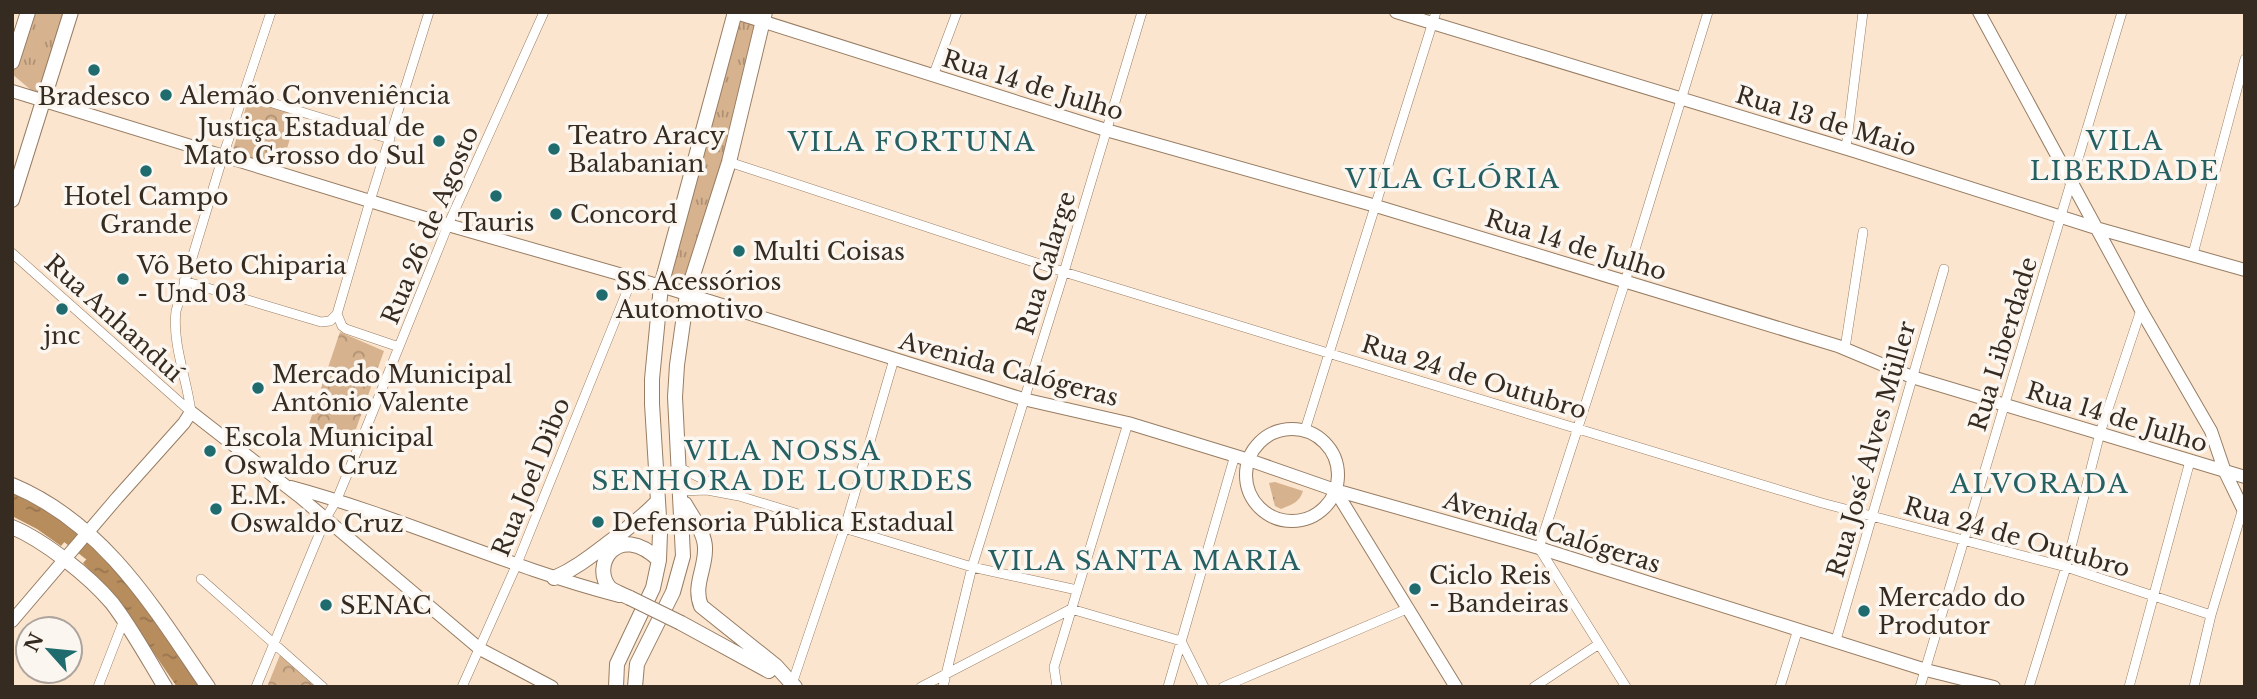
<svg xmlns="http://www.w3.org/2000/svg" width="2257" height="699" font-family="'Libre Baskerville',serif">
  <defs>
    <pattern id="grass-tufts" width="24" height="20" patternUnits="userSpaceOnUse" patternTransform="scale(1.75)"><rect width="24" height="20" fill="#d6b28e"/><path d="M3 7l-1-3M5 7V3M7 7l1-3M15 17l-1-3M17 17v-4M19 17l1-3" fill="none" stroke="#ae9174"/></pattern>
    <pattern id="park-crowns" width="20" height="18" patternUnits="userSpaceOnUse" patternTransform="scale(1.75)"><rect width="20" height="18" fill="#d6b28e"/><path d="M2 6a3 3 0 1 1 6 0M12 15a3 3 0 1 1 6 0" fill="none" stroke="#ae9174"/></pattern>
    <pattern id="water-ripples" width="26" height="14" patternUnits="userSpaceOnUse" patternTransform="scale(1.75)"><rect width="26" height="14" fill="#b88d5e"/><path d="M2 4q2-2 4 0t4 0M15 11q2-2 4 0t4 0" fill="none" stroke="#96734d"/></pattern>
  </defs>
  <rect width="100%" height="100%" fill="#fce5ce"/>
  <path fill="url(#grass-tufts)" d="M28 12H71L43 100 12 74V62Z
    M735 12H765L687 294 661 286Z
    M1275 482 1303 491C1300 502 1291 505 1281 509L1275 506 1269 483Z"/>
  <path fill="url(#park-crowns)" d="M249 97 298 111 281 169 232 153Z
    M340 332 384 351 356 429 349 434 315 428 309 424Z
    M280 655 316 687H267Z"/>
  <path fill="url(#water-ripples)" d="M12 493 47 511 74 531 61 546 37 529 12 516Z
    M96 549 112 560 204 687H177L119 602 83 563Z"/>
  <g fill="none" stroke-linecap="round" stroke-linejoin="round">
    <path stroke="#b88d5e" stroke-width="16" d="M54 524 91 553"/>
    <g stroke="#977d63" stroke-width="10">
      <path id="street" d="M933 76 957 12
        M243 94 390 139
        M1846 148 1863 12
        M729 162 1064 272 1328 353 1822 503 2066 567 2211 615
        M12 253 191 412
        M2193 254 2245 59
        M184 281 321 322 330 321 337 314
        M337 314 370 201 429 12
        M337 314 342 326 346 329 399 347
        M1845 348 1863 232
        M191 412C187 379 172 344 176 311L223 156 271 12
        M1305 430 1436 12
        M680 468 728 491
        M681 491 707 490 739 496 972 567 1077 590
        M201 579 323 687
        M1071 609 1181 641 1204 687
        M1836 640 1944 269
        M98 687 124 620
        M256 687 326 518 337 499 361 441 448 225 544 12
        M462 687 516 566 632 279
        M791 687 845 527 894 359
        M921 687 1071 609
        M943 687 972 567 1064 272 1142 12
        M1057 687 1054 667 1128 423
        M1168 687 1235 455
        M1223 687 1409 608
        M1534 687 1599 644
        M1626 687 1539 548 1625 282 1708 12
        M1780 687 1798 629
        M1920 687 2122 12
        M2029 687 2066 567 2100 433 2141 310
        M2129 687 2190 461
        M2194 687 2211 615 2243 508"/>
    </g>
    <g stroke="#977d63" stroke-width="14">
      <path id="secondary" d="M733 12 1106 130 1376 206 1838 346 1912 377 2245 477
        M1396 12 1854 151 2096 228 2245 270
        M1979 12 2141 310 2211 431 2225 472 2245 513
        M12 91 448 225 661 286 1023 399 1128 423 1249 460 1335 490 1539 548 1926 670 1994 687
        M1246 475a46 46 0 1 1 92 0a46 46 0 1 1-92 0Z
        M291 487C402 517 507 567 619 596
        M1335 490 1456 687
        M12 621 117 498 184 423 191 412 300 497 480 649 552 687"/>
    </g>
    <g stroke="#977d63" stroke-width="16">
      <path id="primary" d="M12 62 28 12
        M12 200 71 12
        M12 485C105 524 154 608 208 687
        M685 504C692 517 706 534 705 550 705 570 693 586 701 606L776 666 795 687
        M12 527C45 541 89 576 112 603 132 629 148 659 165 687
        M554 578C579 567 597 551 619 535 632 524 645 515 657 502
        M630 598C624 595 615 592 610 588 590 567 617 520 659 560
        M681 623 769 671
        M616 687 617 664 653 588 659 560 660 533 652 404V379L661 286 735 12
        M635 687 637 664 673 592 683 556 675 397 677 365 687 294 729 162 765 12"/>
    </g>
    <use href="#street" stroke="#fff" stroke-width="9"/>
    <use href="#secondary" stroke="#fff" stroke-width="12"/>
    <use href="#primary" stroke="#fff" stroke-width="14"/>
    <g stroke="#977d63" stroke-width="16" stroke-linecap="butt">
      <path id="primary-bridge" d="M630 598 681 623"/>
    </g>
    <use href="#primary-bridge" stroke="#fff" stroke-width="14"/>
  </g>
  <g fill="#1f6b6e" stroke="#fcf6f0" stroke-width="2.5">
    <circle cx="94" cy="70" r="7"/>
    <circle cx="166" cy="95" r="7"/>
    <circle cx="439" cy="141" r="7"/>
    <circle cx="554" cy="149" r="7"/>
    <circle cx="146" cy="171" r="7"/>
    <circle cx="496" cy="196" r="7"/>
    <circle cx="556" cy="214" r="7"/>
    <circle cx="739" cy="251" r="7"/>
    <circle cx="123" cy="279" r="7"/>
    <circle cx="602" cy="295" r="7"/>
    <circle cx="62" cy="309" r="7"/>
    <circle cx="258" cy="388" r="7"/>
    <circle cx="210" cy="451" r="7"/>
    <circle cx="216" cy="509" r="7"/>
    <circle cx="598" cy="522" r="7"/>
    <circle cx="1415" cy="589" r="7"/>
    <circle cx="326" cy="605" r="7"/>
    <circle cx="1864" cy="611" r="7"/>
  </g>
  <g text-anchor="middle" dominant-baseline="central" stroke-width="7" stroke-linejoin="round" paint-order="stroke">
    <g font-size="24" fill="#362b20" stroke="#fcf6f0">
      <text transform="translate(1033 85) rotate(17)">Rua 14 de Julho</text>
      <text transform="translate(1826 121) rotate(17)">Rua 13 de Maio</text>
      <text transform="translate(430 225) rotate(-67)">Rua 26 de Agosto</text>
      <text transform="translate(1576 245) rotate(17)">Rua 14 de Julho</text>
      <text transform="translate(1046 263) rotate(-73)">Rua Calarge</text>
      <text transform="translate(114 318) rotate(42)">Rua Anhanduí</text>
      <text transform="translate(2003 344) rotate(-73)">Rua Liberdade</text>
      <text transform="translate(1009 369) rotate(15)">Avenida Calógeras</text>
      <text transform="translate(1474 377) rotate(17)">Rua 24 de Outubro</text>
      <text transform="translate(2117 417) rotate(17)">Rua 14 de Julho</text>
      <text transform="translate(1871 449) rotate(-74)">Rua José Alves Müller</text>
      <text transform="translate(531 477) rotate(-68)">Rua Joel Dibo</text>
      <text transform="translate(1552 532) rotate(17)">Avenida Calógeras</text>
      <text transform="translate(2017 537) rotate(16)">Rua 24 de Outubro</text>
    </g>
    <g font-size="24" fill="#362b20" stroke="#fcf6f0" text-anchor="start">
      <text x="180" y="95">Alemão Conveniência</text>
      <text x="94" y="96" text-anchor="middle">Bradesco</text>
      <text x="425" y="127" text-anchor="end">Justiça Estadual de<tspan x="425" dy="28">Mato Grosso do Sul</tspan></text>
      <text x="568" y="135">Teatro Aracy<tspan x="568" dy="28">Balabanian</tspan></text>
      <text x="146" y="196" text-anchor="middle">Hotel Campo<tspan x="146" dy="28">Grande</tspan></text>
      <text x="570" y="214">Concord</text>
      <text x="496" y="222" text-anchor="middle">Tauris</text>
      <text x="753" y="251">Multi Coisas</text>
      <text x="137" y="265">Vô Beto Chiparia<tspan x="137" dy="28">- Und 03</tspan></text>
      <text x="616" y="281">SS Acessórios<tspan x="616" dy="28">Automotivo</tspan></text>
      <text x="62" y="335" text-anchor="middle">jnc</text>
      <text x="272" y="374">Mercado Municipal<tspan x="272" dy="28">Antônio Valente</tspan></text>
      <text x="224" y="437">Escola Municipal<tspan x="224" dy="28">Oswaldo Cruz</tspan></text>
      <text x="230" y="495">E.M.<tspan x="230" dy="28">Oswaldo Cruz</tspan></text>
      <text x="612" y="522">Defensoria Pública Estadual</text>
      <text x="1429" y="575">Ciclo Reis<tspan x="1429" dy="28">- Bandeiras</tspan></text>
      <text x="1878" y="597">Mercado do<tspan x="1878" dy="28">Produtor</tspan></text>
      <text x="340" y="605">SENAC</text>
    </g>
    <g font-size="26" letter-spacing="2" fill="#266063" stroke="#fcf6f0">
      <text x="2125" y="141">VILA<tspan x="2125" dy="30">LIBERDADE</tspan></text>
      <text x="912" y="142">VILA FORTUNA</text>
      <text x="1453" y="179">VILA GLÓRIA</text>
      <text x="783" y="451">VILA NOSSA<tspan x="783" dy="30">SENHORA DE LOURDES</tspan></text>
      <text x="2040" y="484">ALVORADA</text>
      <text x="1145" y="561">VILA SANTA MARIA</text>
    </g>
  </g>
  <rect width="2257" height="699" fill="none" stroke="#362b20" stroke-width="28"/>
  <g transform="translate(49 650) rotate(297)"><circle r="33" fill="#fcf6f0" stroke="#ada59d" stroke-width="2"/>
  <path d="M0-5L12 26L0 18L-12 26Z" fill="#1f6b6e"/>
  <text y="-10" font-size="19" font-weight="bold" text-anchor="middle" fill="#362b20">N</text>
  </g>
</svg>
